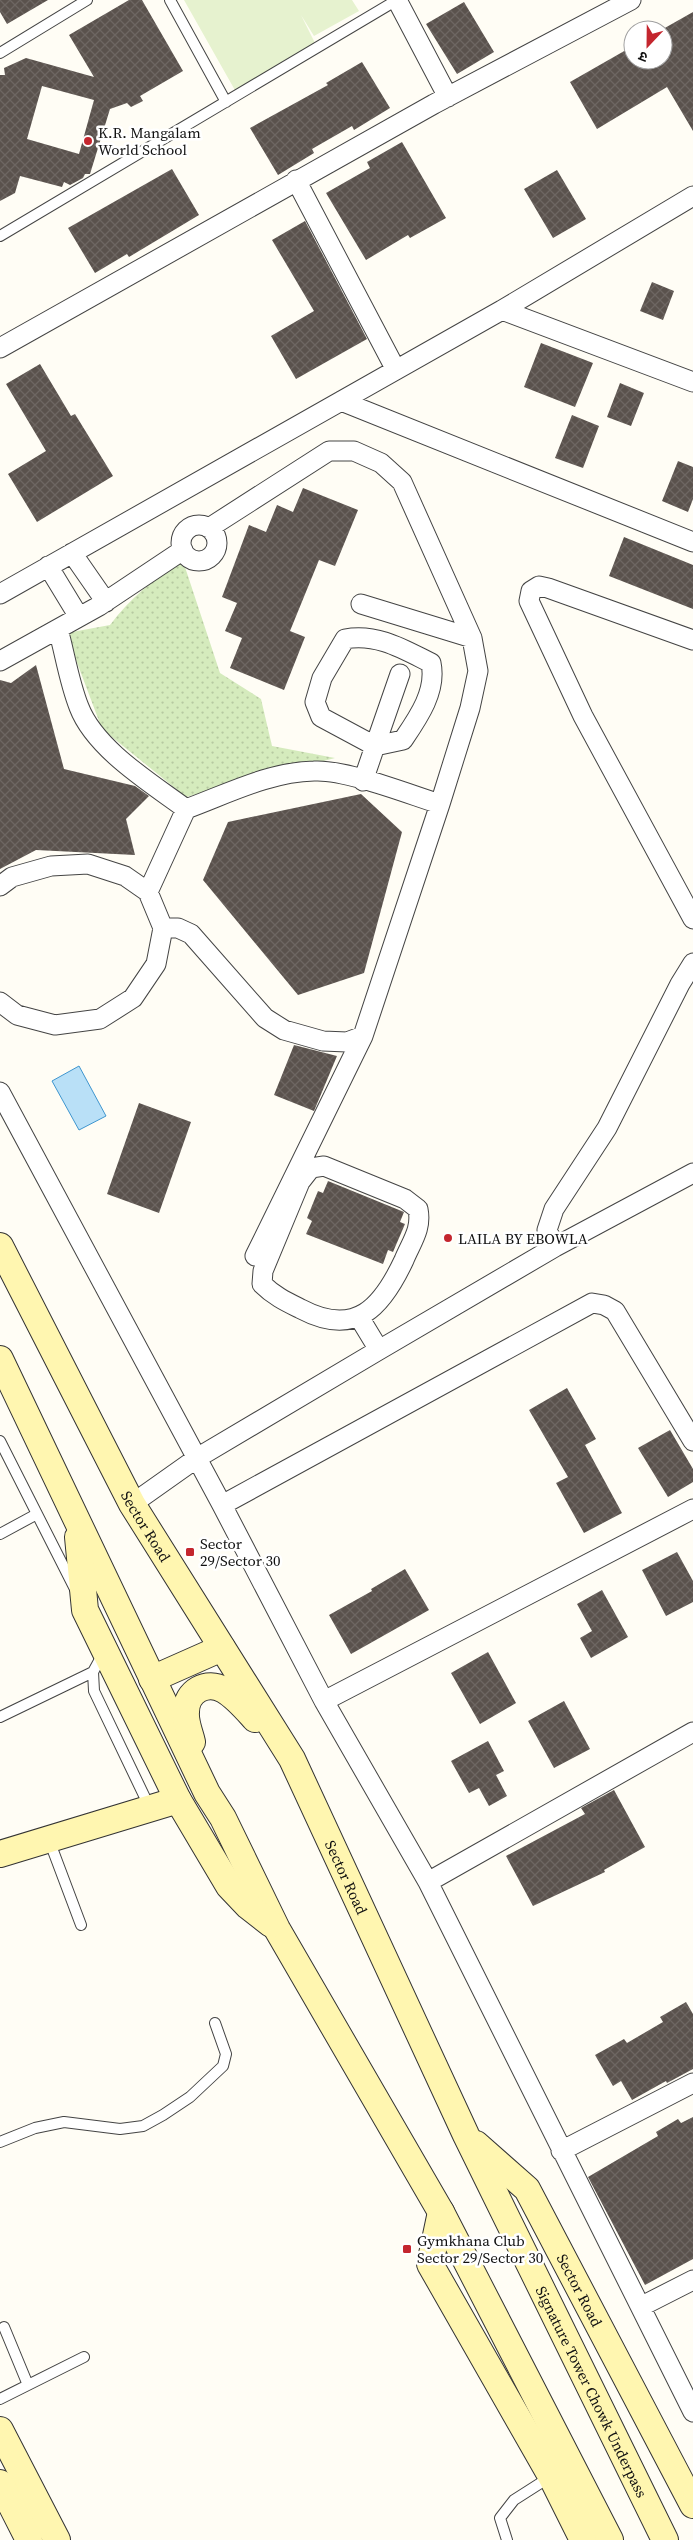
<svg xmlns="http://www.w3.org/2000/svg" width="693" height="2540" font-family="'Source Serif 4','Noto Sans Devanagari',serif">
  <defs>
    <pattern id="grass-dots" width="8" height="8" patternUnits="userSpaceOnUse" patternTransform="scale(1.25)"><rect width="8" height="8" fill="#d5ebbd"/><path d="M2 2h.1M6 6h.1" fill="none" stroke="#b6c8a1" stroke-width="1.8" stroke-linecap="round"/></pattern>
    <pattern id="building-cross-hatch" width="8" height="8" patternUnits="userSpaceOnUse" patternTransform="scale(1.25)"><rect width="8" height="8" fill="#5a524d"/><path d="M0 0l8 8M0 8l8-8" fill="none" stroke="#6d6662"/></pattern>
  </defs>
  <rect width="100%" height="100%" fill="#fffdf5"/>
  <path fill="url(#grass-dots)" d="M183 561 220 673 261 699 272 746 335 758 186 797 102 729 67 636 72 632 110 625C131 597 154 579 183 561Z"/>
  <path fill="#e6f2cf" d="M184 0H352L359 11 314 36 301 15 316 45 236 92Z"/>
  <path fill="#b9e0f7" stroke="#3f96cf" d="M79 1066 106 1116 79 1130 52 1081Z"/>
  <path fill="url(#building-cross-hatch)" fill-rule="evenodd" d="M0 0H48L7 24 0 12Z
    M129 0H142L183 71 140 96 143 101 131 107 127 103 110 109 90 174H85L83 178 70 185 64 182 62 187 20 176 15 193 0 201V75H5L4 68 26 58 94 77 69 35ZM42 86 94 100 79 154 27 139Z
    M464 2 494 52 457 74 426 24Z
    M693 12V131L667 87 597 129 570 82 633 46V60H663V29Z
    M362 62 390 108 354 130 352 126 312 149 314 153 278 175 250 128 328 85 326 83Z
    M402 142 446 218 410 238 408 235 366 260 326 193 370 168 367 162Z
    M172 169 199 215 129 257 127 254 95 273 68 228Z
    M557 170 586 219 553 238 524 189Z
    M305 221 367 339 296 379 271 336 314 311 272 240Z
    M652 282 674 291 663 320 640 311Z
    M541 343 593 363 575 407 524 387Z
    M40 364 71 416 75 414 113 476 37 522 8 474 46 451 6 384Z
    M620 383 644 393 631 426 607 417Z
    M572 415 599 426 583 468 555 458Z
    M678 461 693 467V499L688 512 662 501Z
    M303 488 358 510 335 566 319 560 290 631 305 637 284 690 230 668 242 638 225 631 237 603 222 597 249 525 266 532 277 505 293 512Z
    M624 537 693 565V609L609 576Z
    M36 665 64 769 135 786 149 796 126 819 135 855 36 850 0 869V680L11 683Z
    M361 794 402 832 364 973 298 995 203 880 228 822Z
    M294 1045 337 1056 314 1111 274 1095Z
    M139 1103 191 1122 159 1213 107 1194Z
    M328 1181 404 1212 400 1222 405 1224 393 1252 388 1250 383 1264 306 1234 312 1221 307 1218 318 1191 323 1193Z
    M567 1388 596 1439 585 1445 622 1513 584 1533 556 1483 568 1477 529 1410Z
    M670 1430 693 1469V1482L668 1497 638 1448Z
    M677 1552 693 1581V1602L666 1616 642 1570Z
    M405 1569 429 1610 351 1654 329 1615 372 1591 371 1589Z
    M602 1590 628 1637 591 1658 580 1638 592 1631 577 1604Z
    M488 1652 516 1703 480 1724 451 1673Z
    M564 1701 590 1749 554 1768 528 1721Z
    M488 1741 504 1771 496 1775 507 1796 489 1806 479 1788 469 1793 451 1761Z
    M614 1790 645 1847 604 1870 605 1872 533 1906 506 1856 585 1814 581 1808Z
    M686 2002 693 2014V2069L667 2083 666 2081 632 2100 621 2081 613 2086 595 2055 624 2039 627 2043 663 2022 660 2017Z
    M693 2117V2259L645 2285 588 2177 658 2136 656 2132 678 2119 681 2123Z"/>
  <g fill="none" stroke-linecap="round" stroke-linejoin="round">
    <g stroke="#444" stroke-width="12">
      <path id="lane" d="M170 0 226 102
        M0 53 87 0
        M0 236 397 0
        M0 1441 75 1589
        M0 1534 37 1514
        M93 1672 94 1691 150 1808
        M0 1717 93 1672 104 1652
        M49 1840 81 1925
        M0 2142 35 2128 64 2122 120 2129 143 2126 163 2115 190 2097 223 2066 226 2054 215 2023
        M4 2327 28 2385
        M0 2399 84 2357
        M507 2540 500 2518 514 2500 550 2477"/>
    </g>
    <g stroke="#444" stroke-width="21">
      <path id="street" d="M397 0 448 97
        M296 180 396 370
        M502 310 693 382
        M0 348 434 104 631 0
        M341 401 693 542
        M181 543a18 18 0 1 1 36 0a18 18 0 1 1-36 0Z
        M209 528 329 451H354L381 463 402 482 472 638 478 671 470 708 440 804 363 1036 255 1256
        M72 553 106 602
        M48 566 79 617
        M0 594 502 310 693 196
        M361 604 472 638
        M58 629C65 654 69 682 79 707 95 749 151 783 186 809 227 794 269 772 314 771 345 769 408 794 440 804
        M693 640 548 588 539 586 531 591 529 601 583 716 693 919
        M0 661 99 606 183 550
        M363 781 375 746 403 740C418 718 437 691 431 663 403 649 377 633 345 639L322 678 315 702 321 717 375 746 400 674
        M0 886 12 877 51 866 88 864 125 876 148 892 163 928 156 964 133 998 100 1019 55 1025 17 1015 0 1002
        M148 892 186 809
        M163 928H178L191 934 265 1018 284 1030 323 1041 347 1042 363 1036
        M0 1092 222 1505 324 1701 428 1882 693 2412
        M324 1166 405 1199 418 1209C422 1229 412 1241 404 1260 382 1307 356 1338 301 1309 287 1302 274 1296 262 1284L263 1271 300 1182 311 1168Z
        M555 1247 547 1230 554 1209 607 1128 680 984 693 963
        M359 1317 379 1350
        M132 1504 197 1458 379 1350 555 1247 693 1173
        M222 1505 592 1303 604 1305 615 1311 693 1441
        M324 1701 693 1509
        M428 1882 693 1732
        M561 2151 693 2083
        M642 2306 693 2280"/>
    </g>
    <g stroke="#333" stroke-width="28">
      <g id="secondary">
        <path id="s1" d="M0 1246 132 1504 292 1759 466 2135 665 2540"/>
        <path d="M0 1359 207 1793 223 1818 277 1929 441 2212 610 2540"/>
        <path d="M78 1537 85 1610 178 1800 229 1886 248 1906 271 1924"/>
        <path d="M152 1679 222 1648"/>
        <path d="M192 1742C190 1733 185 1722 186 1712 186 1691 207 1680 224 1690 236 1697 246 1709 255 1719"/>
        <path d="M0 1854 178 1800"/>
        <path id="s2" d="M476 2144 527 2189 693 2505"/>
        <path d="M441 2212 430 2264 551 2476 583 2540"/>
        <path d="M0 2430 57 2540"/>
        <path d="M0 2483 29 2540"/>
      </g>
    </g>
    <use href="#lane" stroke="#fff" stroke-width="10"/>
    <use href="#street" stroke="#fff" stroke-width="19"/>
    <use href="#secondary" stroke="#fff6b0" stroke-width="26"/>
  </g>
  <g fill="#c4262e" stroke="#fff" stroke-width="2">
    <circle cx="88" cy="141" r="5"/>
    <circle cx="448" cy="1238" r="5"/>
    <rect x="185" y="1547" width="10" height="10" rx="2.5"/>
    <rect x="402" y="2244" width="10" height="10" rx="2.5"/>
  </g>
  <g text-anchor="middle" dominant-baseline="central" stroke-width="5" stroke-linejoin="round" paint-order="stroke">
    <g font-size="15" fill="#111" stroke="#fff" text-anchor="start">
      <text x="98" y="132">K.R. Mangalam<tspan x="98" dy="17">World School</tspan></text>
      <text x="458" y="1238">LAILA BY EBOWLA</text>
      <text x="200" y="1543">Sector<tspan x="200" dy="17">29/Sector 30</tspan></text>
      <text x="417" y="2240">Gymkhana Club<tspan x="417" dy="17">Sector 29/Sector 30</tspan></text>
    </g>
    <g font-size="15" fill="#111" stroke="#fff">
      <text stroke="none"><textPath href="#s1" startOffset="316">Sector Road</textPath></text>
      <text stroke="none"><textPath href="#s1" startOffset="721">Sector Road</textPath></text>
      <text stroke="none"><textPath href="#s2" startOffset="182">Sector Road</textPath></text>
      <text stroke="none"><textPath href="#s1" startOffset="1291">Signature Tower Chowk Underpass</textPath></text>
    </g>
  </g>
  <g transform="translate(648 45) rotate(202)"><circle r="24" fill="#ffffff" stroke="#a0a0a0"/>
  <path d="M0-4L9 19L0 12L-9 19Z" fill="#c4262e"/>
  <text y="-8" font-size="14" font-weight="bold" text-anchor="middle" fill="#111111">उ</text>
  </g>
</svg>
